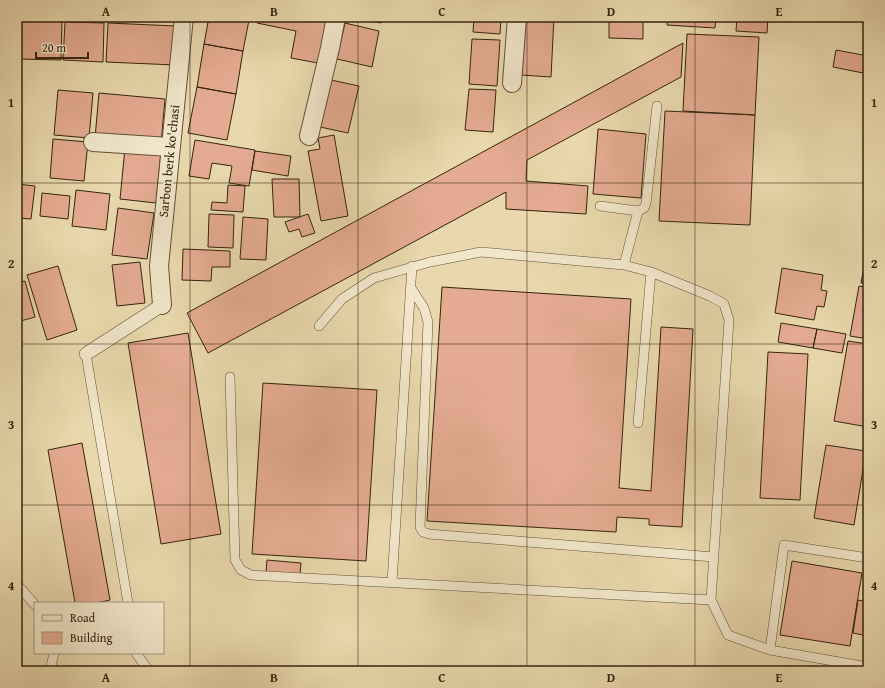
<svg xmlns="http://www.w3.org/2000/svg" width="885" height="688" font-family="'Gentium Book Plus',serif">
  <rect width="100%" height="100%" fill="#e9d8ad"/>
  <filter id="stains"><feTurbulence type="fractalNoise" baseFrequency=".005" numOctaves="4"/><feColorMatrix values="0 0 0 0 .2 0 0 0 0 .09 0 0 0 0 .02 0 0 0 .5 -.17"/></filter>
  <radialGradient id="worn" r=".72"><stop offset=".6" stop-color="#630" stop-opacity="0"/><stop offset="1" stop-color="#630" stop-opacity=".3"/></radialGradient>
  <path fill="#e4ab92" stroke="#34240f" d="M209 17H233L249 20 243 51 204 44Z
    M233 17H249V20Z
    M258 17H327L318 63 291 58 296 31 257 23Z
    M347 17H382L381 23Z
    M474 17H501L500 34 473 32Z
    M525 17H554L551 77 521 75Z
    M609 17H643V39L609 38Z
    M668 17H716L715 28 667 25Z
    M737 17H768L767 33 736 31Z
    M17 20H18L17 49Z
    M20 20 62 21 61 60 19 59Z
    M65 22 104 23 103 62 63 60Z
    M108 23 176 26 175 65 106 62Z
    M345 23 379 31 372 67 337 59Z
    M687 34 759 37 755 115 683 111Z
    M472 39 500 40 497 86 469 84Z
    M683 43 681 77 527 160 526 181 588 186 586 214 506 209V192L208 353 187 313Z
    M204 44 243 51 236 94 197 87Z
    M836 50 868 56V74L833 67Z
    M331 80 359 86 348 133 320 127Z
    M197 87 236 94 227 140 188 133Z
    M469 89 496 90 493 132 465 130Z
    M58 90 93 93 89 138 54 135Z
    M99 93 165 99 161 144 95 138Z
    M665 111 755 115 750 225 659 221Z
    M598 129 646 134 641 198 593 194Z
    M334 135 348 216 321 221 308 151 320 149 318 138Z
    M53 139 88 142 84 181 50 178Z
    M195 140 255 150 249 186 229 183 232 166 212 163 209 179 189 176Z
    M125 148 161 151 156 203 120 199Z
    M255 151 291 156 288 176 252 170Z
    M272 179H299L300 217H274Z
    M17 184 35 186 31 219 17 218Z
    M228 185 245 186 243 212 211 210 212 202 227 203Z
    M76 190 110 194 106 230 72 226Z
    M42 193 70 196 68 219 40 216Z
    M118 208 154 213 147 259 112 255Z
    M209 214 234 215 233 248 208 247Z
    M308 214 315 233 302 237 299 229 289 232 285 222Z
    M243 217 268 219 266 260 240 259Z
    M868 245V284L861 283Z
    M183 249 230 251V267H212L211 281 182 280Z
    M140 262 145 303 117 306 112 265Z
    M58 266 77 330 47 340 27 275Z
    M782 268 823 275 821 290 827 291 824 307 817 306 814 320 775 313Z
    M25 281 35 317 17 322V283Z
    M859 286 868 288V339L850 336Z
    M442 287 631 299 619 488 651 491 661 327 693 329 682 527 649 525V519L617 517 616 532 427 521Z
    M781 323 817 329 813 348 778 342Z
    M817 329 846 334 842 353 813 348Z
    M188 333 221 534 161 544 128 343Z
    M848 341 868 344V427L834 421Z
    M768 352 808 354 800 500 760 498Z
    M263 383 377 390 366 561 252 554Z
    M82 443 110 600 96 603H75L48 450Z
    M826 445 866 451 854 525 814 518Z
    M267 560 301 563 300 574 266 572Z
    M792 561 862 573 850 646 780 635Z
    M858 600 868 602V636L853 633Z
    M220 668 236 671H220Z"/>
  <g fill="none" stroke-linecap="round" stroke-linejoin="round">
    <g stroke="#615136" stroke-width="10">
      <path id="service" d="M600 206 638 211 624 265
        M638 211 644 208 646 204 657 106
        M411 288 424 308 428 322 420 527 423 532 429 534 714 557
        M319 326 342 299 374 278 430 262 481 252 624 265 651 272 710 296 724 304 729 320 711 600
        M86 354 128 603
        M230 377 235 560 241 570 251 575 711 600 728 635 770 650
        M638 423 651 272
        M868 558 784 545 770 650 868 667
        M392 582 412 266
        M17 584 35 605
        M136 653 149 671
        M50 671 54 653"/>
    </g>
    <g stroke="#615136" stroke-width="14">
      <path id="pedestrian" d="M86 354 162 305"/>
    </g>
    <g stroke="#615136" stroke-width="20">
      <path id="minor" d="M512 83 517 17
        M309 136 330 48 336 17
        M93 142 170 147
        M162 305 159 266 184 17"/>
    </g>
    <use href="#service" stroke="#f1e6ca" stroke-width="9"/>
    <use href="#pedestrian" stroke="#f1e6ca" stroke-width="13"/>
    <use href="#minor" stroke="#f1e6ca" stroke-width="18"/>
  </g>
  <path fill="none" stroke="#34240f" stroke-width="1" stroke-opacity="0.55" d="M190 17V671M358 17V671M527 17V671M695 17V671M17 183H868M17 344H868M17 505H868"/>
  <g text-anchor="middle" dominant-baseline="central" stroke-width="4" stroke-linejoin="round" paint-order="stroke">
    <g font-size="13" fill="#34240f" stroke="#f1e6ca">
      <text transform="translate(169 161) rotate(-84)">Sarbon berk ko'chasi</text>
    </g>
  </g>
  <rect width="885" height="688" fill="none" stroke="#e9d8ad" stroke-width="44"/>
  <rect x="34" y="602" width="130" height="52" fill="#f1e6ca" stroke="#a5987f"/>
  <rect x="42" y="615" width="20" height="6" fill="#f1e6ca" stroke="#a5987f"/>
  <text x="70" y="622" font-size="12" fill="#34240f">Road</text>
  <rect x="42" y="632" width="20" height="12" fill="#e4ab92" stroke="#a5987f"/>
  <text x="70" y="642" font-size="12" fill="#34240f">Building</text>
  <path d="M36 52v6h52v-6" fill="none" stroke="#34240f" stroke-width="2"/>
  <text x="42" y="52" font-size="12" fill="#34240f" stroke="#f1e6ca" stroke-width="3" paint-order="stroke">20 m</text>
  <rect x="22" y="22" width="841" height="644" fill="none" stroke="#34240f" stroke-width="1.5"/>
  <g font-size="13" text-anchor="middle" font-weight="bold" fill="#34240f">
    <text x="106" y="16">A</text>
    <text x="274" y="16">B</text>
    <text x="442" y="16">C</text>
    <text x="611" y="16">D</text>
    <text x="779" y="16">E</text>
    <text x="11" y="107">1</text>
    <text x="874" y="107">1</text>
    <text x="11" y="268">2</text>
    <text x="874" y="268">2</text>
    <text x="11" y="429">3</text>
    <text x="874" y="429">3</text>
    <text x="11" y="590">4</text>
    <text x="874" y="590">4</text>
    <text x="106" y="682">A</text>
    <text x="274" y="682">B</text>
    <text x="442" y="682">C</text>
    <text x="611" y="682">D</text>
    <text x="779" y="682">E</text>
  </g>
  <rect width="100%" height="100%" filter="url(#stains)"/>
  <rect width="100%" height="100%" fill="url(#worn)"/>
</svg>
